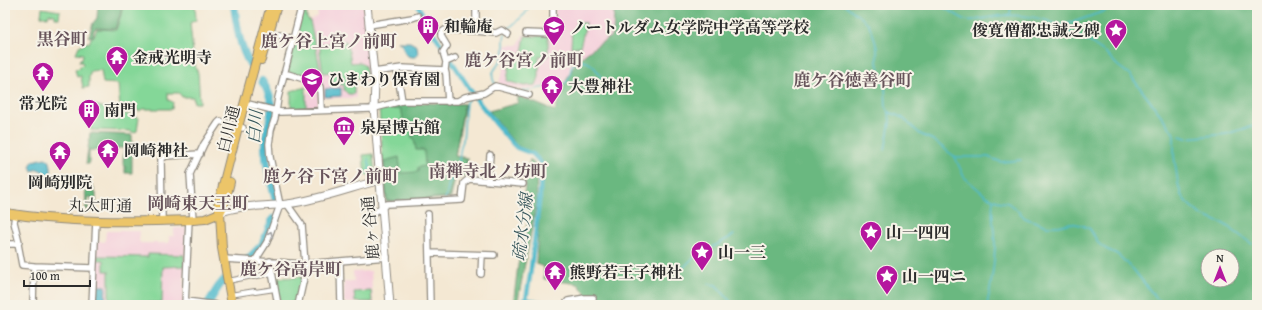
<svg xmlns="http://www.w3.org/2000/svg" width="1262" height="310" font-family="'Gentium Book Plus','Noto Serif JP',serif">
  <rect width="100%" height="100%" fill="#f7f3e8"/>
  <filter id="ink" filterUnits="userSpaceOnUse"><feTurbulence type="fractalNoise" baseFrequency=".025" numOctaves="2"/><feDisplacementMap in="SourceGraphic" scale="8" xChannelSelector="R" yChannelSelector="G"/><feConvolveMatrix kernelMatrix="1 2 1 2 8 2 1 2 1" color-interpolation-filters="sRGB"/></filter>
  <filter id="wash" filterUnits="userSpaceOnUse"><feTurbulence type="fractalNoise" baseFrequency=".012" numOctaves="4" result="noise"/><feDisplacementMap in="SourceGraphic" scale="16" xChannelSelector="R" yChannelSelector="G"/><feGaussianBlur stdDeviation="0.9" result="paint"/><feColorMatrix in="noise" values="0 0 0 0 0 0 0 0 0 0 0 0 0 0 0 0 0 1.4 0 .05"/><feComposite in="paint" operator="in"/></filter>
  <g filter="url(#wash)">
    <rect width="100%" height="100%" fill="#f4e8d3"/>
    <path fill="#f5cfdb" d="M322 5H363L372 80H355L356 98H322L320 86 321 72 310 21 318 16 316 7Z
      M555 5H615L614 29 612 43 584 60H577L572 63 570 67 569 74 563 83 521 90 498 84 503 71 506 45H518L523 35H555Z
      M306 92H318V107L317 108 306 109Z
      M174 228H185L186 229 183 303 182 305 94 304 97 241 105 242 106 231H140L139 241 141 243H169V236H174Z
      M371 271 373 303H346L344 301V282L354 281 353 272Z"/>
    <path fill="#84d798" stroke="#588162" d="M123 5H195L196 20 190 23 194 64 198 73 200 103H194L193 97H182L179 93H168V100L173 102 172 109H142L140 111 135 110 134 112 120 108 118 84 103 83 101 70 91 71 89 77V87L83 88 81 76 77 77 75 69 80 68V66L83 65 82 62H79L80 59H82L83 54 76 53 79 46 84 44 85 42 89 43 91 38 94 36 97 29 116 30 121 15Z
      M42 8 60 11 59 18H55V15L49 14 48 17 41 16Z
      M306 10 307 19 310 21 321 72V83L291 74 287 69 302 13Z
      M576 23H586L580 47H571L572 32H573Z
      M525 36H548V56H539V77L536 85 524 86 507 81 511 55 522 53Z
      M346 41 348 50 349 51 351 63 360 62 365 66 367 77 354 78V94H348L344 90V85L332 84 331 72 323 73 320 53V45Z
      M306 87V109L291 110V91Z
      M88 103 139 118 137 131 135 133 130 131 91 130 89 119V115L88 114V107L90 105Z
      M415 103 465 104 455 156 468 158 465 177 455 178 451 198 386 202 379 108Z
      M373 154 375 175V177L365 175 363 155Z
      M148 254 184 255V266L163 267 162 303 121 302 119 304H109V271H104V260H97V256L148 257Z
      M302 277 297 302 280 303 276 278Z
      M371 291 372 302H355L354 292Z"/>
    <path fill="#6bb880" stroke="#4b7256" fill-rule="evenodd" d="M98 5H122L120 15 115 29 96 28 94 30 93 36 90 37 89 36 93 23 97 18Z
      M597 5H1257V305H592L591 301 578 284 544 279V267L536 264 542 161 515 144 489 111 518 103V96L555 111C561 92 568 71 582 57 591 49 603 42 613 35L614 11 598 7ZM1208 256H1232V280H1208Z
      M415 103 464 104 455 156 467 159 465 177 454 178 450 197 387 201 384 161 399 157 401 173 418 172V167L425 166 424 150H416L414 138H412L410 129 395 133 403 117 401 109H388L387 107Z
      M90 133 132 135V173H125V166L123 163 124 148H117L114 155H110V151L89 150V164H86Z
      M530 159 536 166 537 201 517 305H513L518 265 528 222 530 201 523 200 526 179 531 178 532 169 528 168Z
      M85 183H91L94 188V192L96 193V204H92V197H88V211L86 210Z"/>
    <path fill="#4fbacc" stroke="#3d727c" d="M398 42H410L417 46 418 55 415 57C404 58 405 51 401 43Z
      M341 88V96L325 97V89Z
      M45 158 49 160 51 166V176L38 169 32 171 30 166 33 161Z
      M97 286H106L105 303H96Z"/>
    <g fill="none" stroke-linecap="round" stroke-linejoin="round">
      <path stroke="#4fbacc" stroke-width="1.5" d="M845 5 868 23 873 34 877 48V63L885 87 886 108 889 112 903 118 920 134 933 140 955 157H988L1001 162 1021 160
        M939 5C946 8 962 19 966 20 977 21 986 18 997 16 1014 14 1049 16 1062 29L1090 42 1107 54 1117 65 1130 75 1163 118 1174 134V156L1178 183 1181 195 1187 203 1201 215 1224 224 1252 244
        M1010 15 1011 5
        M1068 24 1105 11 1114 6
        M1058 26 1066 24
        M507 30 525 14 529 7 532 5
        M496 85C486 71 500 67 503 56 505 49 503 41 505 34
        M523 91C528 91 563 84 565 83 572 78 569 71 572 66 573 63 577 62 580 61 596 60 602 81 610 92
        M1180 136 1186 138 1226 134 1257 125
        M885 150 890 122 889 112
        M955 157 964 177 986 196 997 201 1008 203 1014 207 1025 218 1047 226H1059L1070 223 1081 225 1090 229 1099 244 1106 249 1117 254 1133 269 1156 298 1162 302
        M368 159 370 166 368 173
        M445 199C448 195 447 189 449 183 451 179 454 176 456 173 461 163 458 150 463 141L466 102 469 99
        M672 272 682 269 693 258 734 235
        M709 284 716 285 730 301 731 305
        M579 302 591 305
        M987 305C991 285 995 264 995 243 994 228 991 214 993 200"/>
      <path stroke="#4fbacc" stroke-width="4.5" d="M418 5 427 23 477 100 508 139 517 148 533 154 541 163 540 195 530 276 525 305"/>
      <path stroke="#4fbacc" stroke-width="8" d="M234 5C237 26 239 46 250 64
        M262 81C273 98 274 108 268 128 266 134 265 140 265 146 265 165 272 184 276 201
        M249 258 262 245 273 219
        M525 301 548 305
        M207 305 219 286 224 280"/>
    </g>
  </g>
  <g filter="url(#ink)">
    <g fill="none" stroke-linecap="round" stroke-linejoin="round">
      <g stroke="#908a7f" stroke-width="6">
        <path id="pedestrian" d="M253 277 272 273
          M228 281 253 276
          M255 292 275 289
          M230 295 255 291"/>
      </g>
      <g stroke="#908a7f" stroke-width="8">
        <path id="minor" d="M369 25 412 18 418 16
          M266 31 293 39
          M476 31V5
          M526 33 553 34V5
          M446 62 455 58
          M397 69 402 101
          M374 72 402 68 445 70
          M284 73 318 83 320 87 321 109
          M448 102 446 74 445 70 446 62 443 52 447 46 441 36V33L445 30 476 31 496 33 502 30 508 34
          M244 103 281 112 371 109 402 101H458L465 97 484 93 495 86 529 95
          M488 181 490 155
          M287 204 302 225 305 264 304 278 298 305
          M373 213 387 204 462 200 464 183 469 179 523 184
          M428 214 430 305
          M162 220 161 159 166 156 200 154
          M193 220 190 174 204 144 218 123 220 121 243 128
          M5 244H18L19 242 14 222 15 215
          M18 244 22 265 34 266
          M429 253 494 255
          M224 259 305 264 387 257
          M255 261 267 242 280 205 270 157 269 144 271 130 275 118 278 98 300 12 302 9 312 5
          M270 261 278 305
          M340 261 341 305
          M481 274 482 255
          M186 301 216 305
          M33 305 34 266 93 268
          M92 305 96 221
          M185 305 189 220
          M372 305H394
          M565 305 568 301 585 298H593"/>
      </g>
      <g stroke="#908a7f" stroke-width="9">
        <path id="tertiary" d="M367 5 375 82 374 108 390 305
          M220 213C239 204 267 207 287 204 318 200 350 188 380 180"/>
      </g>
      <g stroke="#908a7f" stroke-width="10">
        <path id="primary" d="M261 60 277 5
          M5 213C67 223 131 222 193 220L205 219 220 213
          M220 213 225 202 230 182
          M232 305 222 248 220 213 218 205 238 127 271 5"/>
      </g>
      <use href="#pedestrian" stroke="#fff" stroke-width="4"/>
      <use href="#minor" stroke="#fff" stroke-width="5.5"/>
      <use href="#tertiary" stroke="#fff" stroke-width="7"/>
      <use href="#primary" stroke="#ecc569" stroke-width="8"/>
    </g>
    <defs><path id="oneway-chevron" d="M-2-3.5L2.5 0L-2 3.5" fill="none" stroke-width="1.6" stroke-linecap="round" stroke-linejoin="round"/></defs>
    <use stroke="#a0a0a0" href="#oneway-chevron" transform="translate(270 234) rotate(-68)"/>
  </g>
  <defs>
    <g id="building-pin" transform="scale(1.15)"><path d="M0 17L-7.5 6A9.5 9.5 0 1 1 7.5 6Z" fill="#b5179e" stroke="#f7f3e8"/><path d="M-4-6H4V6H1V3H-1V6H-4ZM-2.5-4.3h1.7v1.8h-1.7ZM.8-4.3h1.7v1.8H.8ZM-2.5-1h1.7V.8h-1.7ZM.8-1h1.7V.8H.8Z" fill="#fff"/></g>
    <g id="school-pin" transform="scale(1.15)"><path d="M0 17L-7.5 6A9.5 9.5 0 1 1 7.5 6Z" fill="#b5179e" stroke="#f7f3e8"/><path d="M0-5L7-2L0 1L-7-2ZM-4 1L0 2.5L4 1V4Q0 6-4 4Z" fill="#fff"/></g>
    <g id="sight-pin" transform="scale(1.15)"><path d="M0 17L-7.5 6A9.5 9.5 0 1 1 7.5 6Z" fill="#b5179e" stroke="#f7f3e8"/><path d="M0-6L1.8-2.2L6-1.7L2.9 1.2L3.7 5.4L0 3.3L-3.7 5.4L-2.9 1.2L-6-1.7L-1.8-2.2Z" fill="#fff"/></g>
    <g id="temple-pin" transform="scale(1.15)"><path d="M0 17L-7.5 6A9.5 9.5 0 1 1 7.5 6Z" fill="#b5179e" stroke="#f7f3e8"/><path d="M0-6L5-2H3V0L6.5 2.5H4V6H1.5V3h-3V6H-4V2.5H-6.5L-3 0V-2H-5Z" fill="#fff"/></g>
    <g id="museum-pin" transform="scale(1.15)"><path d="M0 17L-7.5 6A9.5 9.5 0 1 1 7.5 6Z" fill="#b5179e" stroke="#f7f3e8"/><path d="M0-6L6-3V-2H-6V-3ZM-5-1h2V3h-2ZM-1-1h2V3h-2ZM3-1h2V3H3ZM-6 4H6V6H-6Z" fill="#fff"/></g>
  </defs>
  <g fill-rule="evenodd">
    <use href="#building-pin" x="428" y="26"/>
    <use href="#school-pin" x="554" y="27"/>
    <use href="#sight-pin" x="1116" y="30"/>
    <use href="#temple-pin" x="117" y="57"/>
    <use href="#temple-pin" x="43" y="73"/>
    <use href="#school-pin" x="312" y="79"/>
    <use href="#temple-pin" x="552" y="86"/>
    <use href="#building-pin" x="89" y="110"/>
    <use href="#museum-pin" x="344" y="127"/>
    <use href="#temple-pin" x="108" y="150"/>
    <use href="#temple-pin" x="60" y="152"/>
    <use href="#sight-pin" x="871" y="232"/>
    <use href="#sight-pin" x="702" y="252"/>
    <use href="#temple-pin" x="555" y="272"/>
    <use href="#sight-pin" x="887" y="276"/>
  </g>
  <g text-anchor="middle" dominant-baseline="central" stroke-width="4" stroke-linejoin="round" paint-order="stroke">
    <g font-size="16" font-weight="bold" fill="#2b2b2b" stroke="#f7f3e8" text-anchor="start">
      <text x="444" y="26">和輪庵</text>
      <text x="570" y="27">ノートルダム女学院中学高等学校</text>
      <text x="1100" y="30" text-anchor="end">俊寛僧都忠誠之碑</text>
      <text x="132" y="57">金戒光明寺</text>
      <text x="328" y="79">ひまわり保育園</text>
      <text x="568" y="86">大豊神社</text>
      <text x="43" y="103" text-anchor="middle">常光院</text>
      <text x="104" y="110">南門</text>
      <text x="360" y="127">泉屋博古館</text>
      <text x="124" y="150">岡崎神社</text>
      <text x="60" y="182" text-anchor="middle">岡崎別院</text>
      <text x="886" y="232">山一四四</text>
      <text x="718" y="252">山一三</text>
      <text x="570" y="272">熊野若王子神社</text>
      <text x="902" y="276">山一四ニ</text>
    </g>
    <g font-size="16" fill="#2b2b2b" stroke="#f7f3e8">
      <text transform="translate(228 129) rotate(-76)">白川通</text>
      <text transform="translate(100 205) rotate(1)">丸太町通</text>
      <text transform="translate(370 228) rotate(-95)">鹿ヶ谷通</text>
    </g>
    <g font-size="17" font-weight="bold" fill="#67545b" stroke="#f7f3e8">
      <text x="62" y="38">黒谷町</text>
      <text x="329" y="40">鹿ケ谷上宮ノ前町</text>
      <text x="524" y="59">鹿ケ谷宮ノ前町</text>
      <text x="853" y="79">鹿ケ谷徳善谷町</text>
      <text x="488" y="170">南禅寺北ノ坊町</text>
      <text x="331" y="175">鹿ケ谷下宮ノ前町</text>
      <text x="198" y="202">岡崎東天王町</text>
      <text x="291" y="268">鹿ケ谷高岸町</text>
    </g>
    <g font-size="17" font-style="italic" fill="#36565b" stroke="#f7f3e8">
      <text transform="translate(254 127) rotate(-85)">白川</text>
      <text transform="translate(522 227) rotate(-83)">疏水分線</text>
    </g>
  </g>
  <rect width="1262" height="310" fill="none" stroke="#f7f3e8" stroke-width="20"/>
  <g transform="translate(1220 268)"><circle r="19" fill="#f7f3e8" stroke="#a5a39c"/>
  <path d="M0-3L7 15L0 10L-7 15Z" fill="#b5179e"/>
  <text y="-6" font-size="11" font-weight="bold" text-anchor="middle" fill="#2b2b2b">N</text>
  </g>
  <path d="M24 280v6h66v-6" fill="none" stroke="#2b2b2b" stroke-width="2"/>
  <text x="30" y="280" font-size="12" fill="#2b2b2b" stroke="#f7f3e8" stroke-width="3" paint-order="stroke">100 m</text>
</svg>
